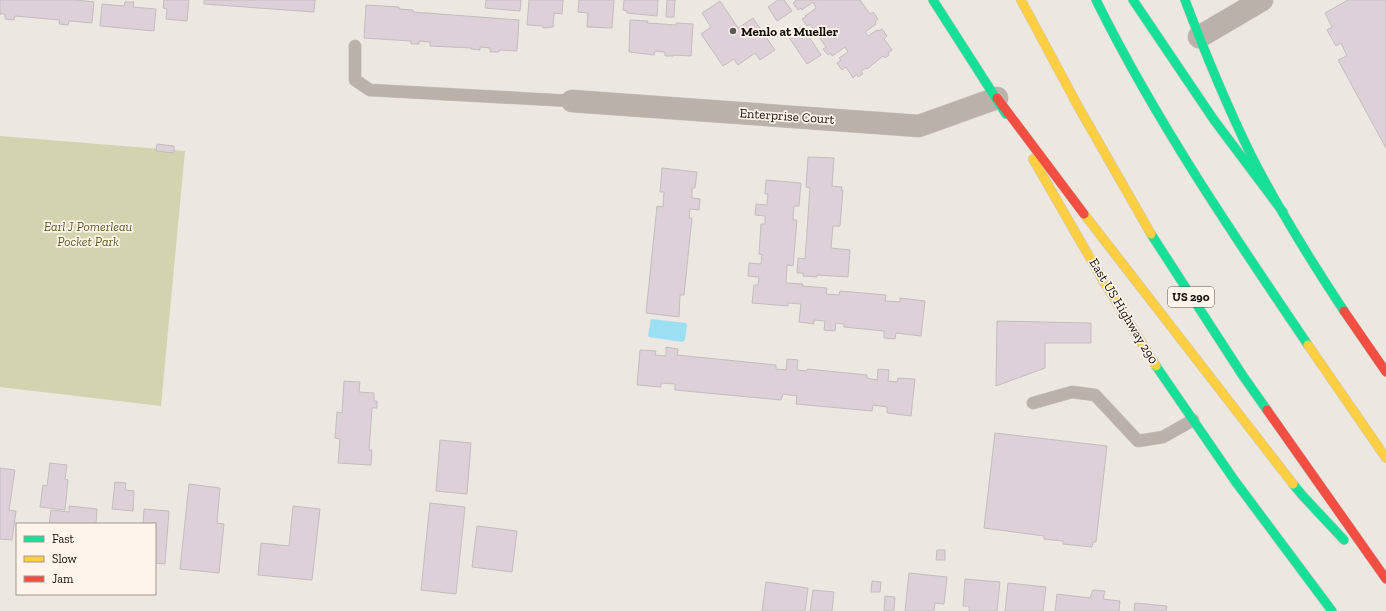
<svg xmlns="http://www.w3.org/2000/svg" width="1386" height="611" font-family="'Zilla Slab',serif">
  <rect width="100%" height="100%" fill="#ede7e1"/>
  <path fill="#d3d3af" d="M0 136 185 151 161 406 0 387Z"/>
  <path fill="#9ddff2" d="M651 319 686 323 687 326 685 340 682 342 649 337 648 335Z"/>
  <path fill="#ddd0d9" stroke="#c2bebd" d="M0 0H76L94 2 92 23 69 21 68 25 59 24 60 20 15 16 14 20 5 19V14H0Z
    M164 0H189L187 21 166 19 167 9 163 8Z
    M204 0H315L314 12 204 4Z
    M486 0H521L520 11 485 8Z
    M529 0H563L562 14 554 13 553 27 543 28V26L527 25Z
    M579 0H614L612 28 587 27 588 13 578 12Z
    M624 0H658L657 16 627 13V11L623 10Z
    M667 0H675L674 17H666Z
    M778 0H784L792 11 777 21 768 7Z
    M795 0H860L870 14 873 12 878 19 875 22 876 24 865 32 868 36 877 30 879 31 882 29 887 36 884 39 892 50 888 53 889 55 885 58 883 56 867 69 866 68 861 71 863 74 858 77 857 74 853 78 846 67 842 70 837 63 841 60 839 58 848 52 845 47 832 56 831 53 828 55 823 49 826 47 810 24 807 26 802 19 806 17 805 16 816 8 813 2 802 10 801 8 798 10 793 3 796 1Z
    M1348 0H1386V148L1338 60 1347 56 1341 43 1336 46 1327 30 1332 27 1325 13Z
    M720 1 738 28 753 18 775 50 760 60 755 53 738 65 734 59 723 66 701 34 711 27 702 13Z
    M125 2H134L133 7 156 9 154 31 100 26 102 4 124 6Z
    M366 5 399 7V9L413 10V12L519 20 517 51 499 50V52H490V48L480 47V50L471 49V48L430 46V42L419 41V44H411V41L364 38Z
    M630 20 648 21 647 23 676 25V23L693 24 691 56 673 55V56H665V52L655 51 654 55 629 52Z
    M802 26 821 55 807 64 788 36Z
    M157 144 174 146V153L156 151Z
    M808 157 834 158 832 186 842 187 841 190H843L840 226H833L831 248 850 250 848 277 817 275V277L803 276V273H797L798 258 805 259 810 188 806 187Z
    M662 168 697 172 695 188H692V198L700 199 699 210 690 209 689 218H692L684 295H680L679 317 646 313 657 206 663 207 664 192H660Z
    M766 180 801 183 799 206H794L793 220H797L793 266 787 265 786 283 803 284 802 286 827 288 826 294 839 295 840 291 886 295 885 301 900 302V298L925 301 921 336 896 333 895 339 884 338V331L844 327V324L836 323 835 331 824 330 825 321 814 320V324L799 322 801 304 788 303V306L752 303 754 285H758L759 277 748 276 749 263 761 264 762 255 759 254 761 224H765V216L755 215 756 204 767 205 768 194H765Z
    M997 321 1091 323V343H1045V368L996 386Z
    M666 347 678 349 677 355 776 365V369L786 370 787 359 798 360 797 370 807 371V369L867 375V378L877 380 878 369 889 370 888 381 897 382 898 378 915 379 911 416 887 413V407L873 405 872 411 796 404 797 396 783 394 781 400 675 390V384L661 383V387L637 385 640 350 656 351 655 355 666 356Z
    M344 381 360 382 359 392 374 393V401H377V408H372L369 450H372L371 465 338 463 340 439 335 438 337 412 342 413Z
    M995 433 1107 446 1096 542H1093L1092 547 1063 544V541L1044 539V536L984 528Z
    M440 440 471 443 467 494 436 491Z
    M50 463 67 465 65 479 68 480 65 510 40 507 43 485 47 486Z
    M0 468 15 470 9 510 16 511 12 540 0 539Z
    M115 482 126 483 125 490 134 491 133 511 112 509Z
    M189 484 220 488 217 523 224 524 219 573 180 569Z
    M430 503 465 507 456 594 421 590Z
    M69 506 97 509 96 524H49L51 510 69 512Z
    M293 506 320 509 312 580 258 575 261 543 289 546Z
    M144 509 169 511 165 564 155 563V524H143Z
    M477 526 517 531 512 572 472 567Z
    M937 550H945V560H936Z
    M909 573 947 577 944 604 935 603 934 611H905Z
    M965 579 1000 582 997 611H969V606H963Z
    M872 581 881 582 880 592H871Z
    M766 582 808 588 805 611H762Z
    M1008 583 1046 587 1043 611H1005Z
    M813 590 834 592 832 611H810Z
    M1093 590 1105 591 1103 599 1120 601 1119 611H1055L1057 594 1090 598Z
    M885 596 895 597 894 611H884Z
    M1135 603 1167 606 1166 611H1134Z"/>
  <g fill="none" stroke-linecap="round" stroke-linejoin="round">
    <g stroke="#c9c4bf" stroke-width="13">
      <path id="lane" d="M355 46V80L370 90 572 101
        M1033 403 1072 392 1095 395 1138 441 1163 437 1193 420"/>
    </g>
    <g stroke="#c9c4bf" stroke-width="23">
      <path id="street" d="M1199 37 1262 0
        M572 101 919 126 997 98"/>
    </g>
    <g stroke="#c9c4bf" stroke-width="10">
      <path id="fast" d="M933 0 1006 114
        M1096 0C1156 121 1232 233 1308 345
        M1133 0 1214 120 1283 212
        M1185 0C1205 53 1227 106 1252 157 1279 210 1311 261 1344 311
        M1151 234 1243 376 1267 410
        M1156 366 1235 481 1332 611
        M1293 484 1302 495 1344 540"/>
    </g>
    <g stroke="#c9c4bf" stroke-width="10">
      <path id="slow" d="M1021 0 1079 108 1151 234
        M1033 159 1101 277 1156 366
        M1084 214 1293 484
        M1308 345 1386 458"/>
    </g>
    <g stroke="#c9c4bf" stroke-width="10">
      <path id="jam" d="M997 98 1084 214
        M1344 311 1386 372
        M1267 410 1386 579"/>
    </g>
    <use href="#lane" stroke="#bbb1ab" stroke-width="12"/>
    <use href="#street" stroke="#bbb1ab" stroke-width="22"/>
    <use href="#fast" stroke="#16e098" stroke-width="9"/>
    <use href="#slow" stroke="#ffcf43" stroke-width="9"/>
    <use href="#jam" stroke="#f24e42" stroke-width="9"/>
  </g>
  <circle fill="#5f5a55" stroke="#fef4eb" stroke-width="1.5" cx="733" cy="31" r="4"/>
  <g text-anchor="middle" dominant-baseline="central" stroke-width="3.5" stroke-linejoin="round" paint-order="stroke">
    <rect fill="#fef4eb" stroke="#59534e" stroke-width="1" x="1168" y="287" width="46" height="20" rx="3"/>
    <g font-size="12" font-weight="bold" fill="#120e0a">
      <text x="1191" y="297">US 290</text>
    </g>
    <g font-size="13" font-weight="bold" fill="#120e0a" stroke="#fef4eb" text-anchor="start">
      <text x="741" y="31">Menlo at Mueller</text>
    </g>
    <g font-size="13" fill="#120e0a" stroke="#fef4eb">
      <text transform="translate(787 116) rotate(4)">Enterprise Court</text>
      <text transform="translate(1124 311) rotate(59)">East US Highway 290</text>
    </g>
    <g font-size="13" font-style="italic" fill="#595b22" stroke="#fef4eb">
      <text x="88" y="226">Earl J Pomerleau<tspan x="88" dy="15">Pocket Park</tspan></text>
    </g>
  </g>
  <rect x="16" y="523" width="140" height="72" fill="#fef4eb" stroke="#a09891"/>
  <rect x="24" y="536" width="20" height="6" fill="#16e098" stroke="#a09891"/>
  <text x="52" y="543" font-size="12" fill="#120e0a">Fast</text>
  <rect x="24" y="556" width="20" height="6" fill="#ffcf43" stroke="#a09891"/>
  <text x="52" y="563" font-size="12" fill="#120e0a">Slow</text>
  <rect x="24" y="576" width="20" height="6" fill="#f24e42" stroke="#a09891"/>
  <text x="52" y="583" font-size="12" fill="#120e0a">Jam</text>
</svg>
